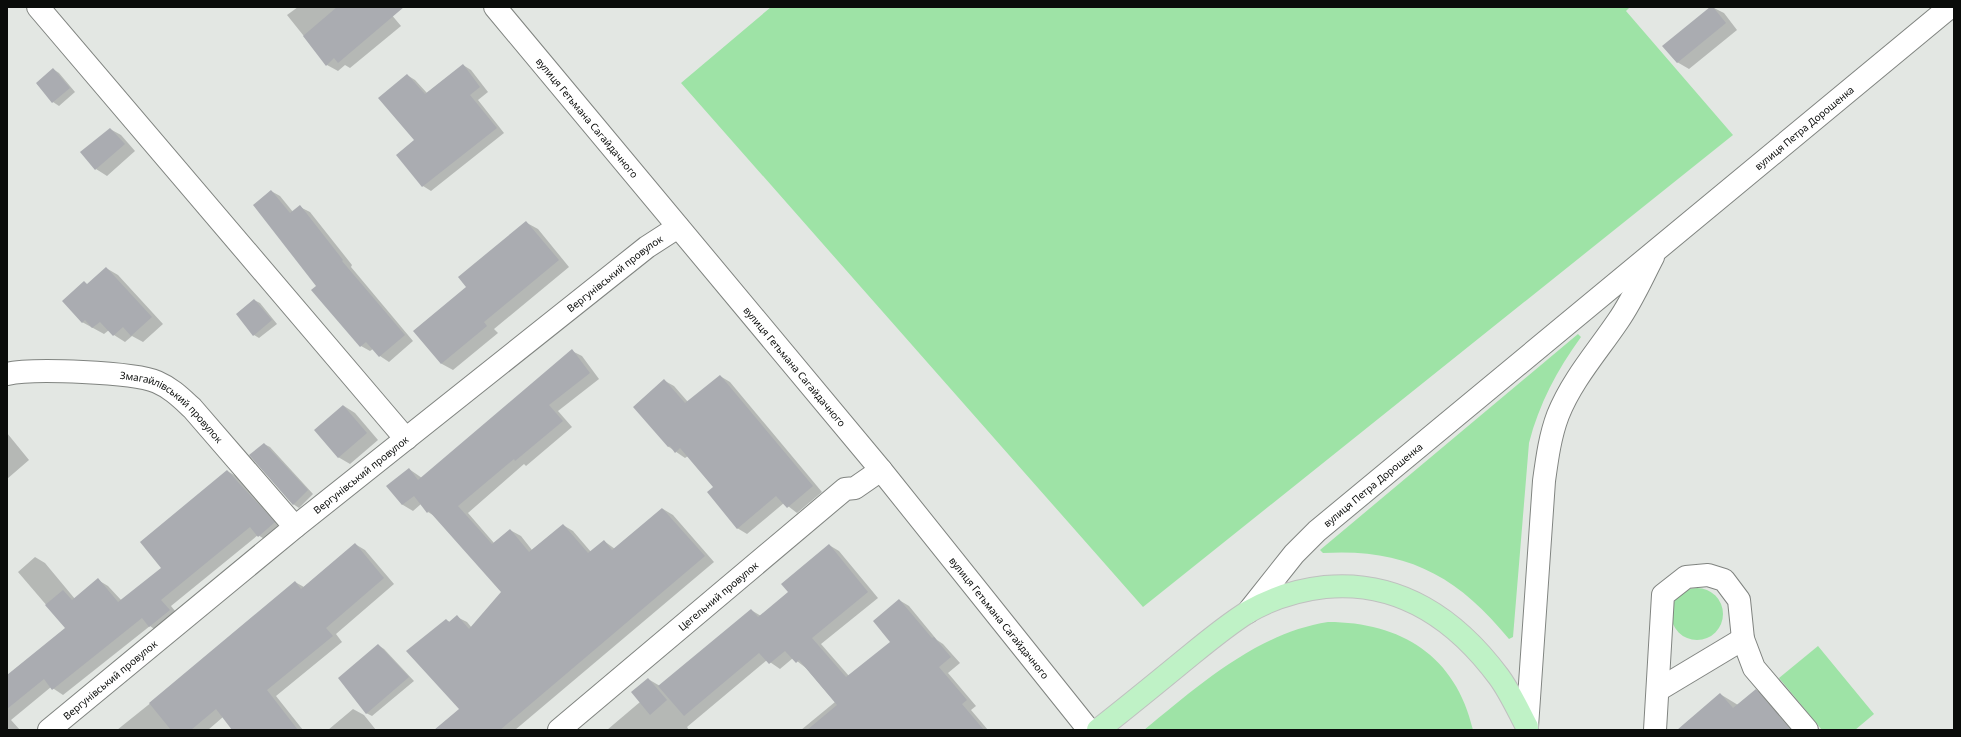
<svg xmlns="http://www.w3.org/2000/svg" width="1961" height="737" font-family="'Noto Sans',sans-serif">
  <rect width="100%" height="100%" fill="#e3e7e3"/>
  <path fill="#9ee3a6" d="M771 7H1630L1626 11 1733 135 1143 607 681 83Z
    M1578 334 1581 337C1557 370 1539 404 1529 443L1513 637 1509 639C1457 575 1405 548 1323 553L1320 550Z
    M1671 614a26 26 0 1 1 52 0a26 26 0 1 1-52 0Z
    M1328 622C1401 622 1456 656 1473 730H1144C1198 686 1257 633 1328 622Z
    M1818 646 1874 714 1855 730H1822L1779 678Z"/>
  <path fill="#0003" d="M298 7H385L401 26 350 68 345 65 338 71 327 65 287 15Z
    M1712 7 1724 13 1737 30 1689 69 1677 62Z
    M463 65 471 70 488 92 478 100 504 133 431 191 423 186 407 75 415 80 427 93Z
    M53 69 59 73 75 92 59 106 53 102 37 84Z
    M110 129 121 135 135 151 107 176 96 169Z
    M271 191 280 196 293 212 300 207 310 212 352 265 351 267 413 341 389 362 380 356 373 349 370 351 361 346 317 286Z
    M527 223 538 229 569 267 494 329 498 333 453 370 442 364 414 331 467 287Z
    M106 268 118 275 163 324 143 342 132 336 125 342 114 335 109 330 104 334 82 322 88 285Z
    M254 300 260 303 277 324 259 338 254 335Z
    M572 351 582 356 599 379 558 411 572 427 526 466 524 464 468 513 494 543 510 530 521 536 532 550 563 525 573 531 591 552 604 541 615 549 663 509 673 515 714 562 515 730H435L461 709 446 620 450 622 457 617 467 622 472 628 502 592 436 517 428 512 421 504 413 511 403 505 388 487 409 469 422 478Z
    M720 376 730 382 822 492 797 513 784 503 747 534 737 528 714 487 688 456 685 458 669 447 634 407 665 381 674 386 688 402Z
    M344 406 355 413 378 440 350 464 338 457Z
    M7 433 29 460 7 479Z
    M264 444 270 447 313 494 299 508 293 504Z
    M227 471 238 477 284 529 269 542 258 535 171 606 180 617 160 633 150 626 63 695 51 687 11 720 20 730H7V676L66 628 18 572 35 557 45 563 75 599 98 580 108 586 122 601 162 568Z
    M355 544 365 550 394 584 336 634 342 642 276 696 303 730H234L223 717 208 730H117L203 661 295 582 304 587Z
    M829 545 839 551 878 598 821 644 849 676 892 642 899 600 909 606 937 640 943 644 960 663 948 673 976 706 971 710 988 730H801L835 702 806 668 793 658 780 669 767 660 687 727 689 730H607L640 702 648 679 660 686 751 610 761 616 789 592Z
    M378 645 384 649 414 681 372 716 366 713Z
    M1756 690 1786 708 1805 730H1679L1720 694 1738 705Z
    M353 709 364 715 376 730H328Z"/>
  <path fill="#aaacb1" d="M337 7H404L338 63 334 58 326 66 303 36Z
    M1710 7H1713L1726 23 1677 63 1662 46Z
    M463 64 480 87 470 95 497 128 422 187 396 155 414 140 378 98 407 74 425 94Z
    M53 68 70 88 52 103 36 83Z
    M110 128 125 144 95 170 80 152Z
    M271 190 290 213 300 205 343 260 342 261 405 335 379 357 366 342 360 347 311 290 316 286 253 205Z
    M526 221 559 260 484 322 487 326 441 364 413 331 466 287 458 277Z
    M106 267 152 317 131 336 123 327 113 336 100 322 92 328 85 320 82 323 62 301 84 281 87 284Z
    M254 299 272 320 253 336 236 314Z
    M572 349 590 373 549 405 563 421 515 461 514 459 458 506 492 544 510 529 529 552 563 524 588 553 604 540 612 550 662 508 705 556 500 730H434L459 709 406 651 446 619 449 622 457 615 469 629 501 592 429 511 427 513 414 496 402 505 386 486 409 468 418 480Z
    M720 375 813 486 787 508 776 496 737 529 707 492 713 487 680 448 675 453 670 446 668 447 633 407 664 379 685 403Z
    M343 405 367 433 338 458 314 430Z
    M264 443 308 490 293 505 249 455Z
    M227 470 275 522 258 537 250 527 161 600 170 610 149 627 142 618 52 690 44 679 7 709V675L65 628 45 605 63 590 72 600 98 578 118 602 161 568 140 542Z
    M355 543 384 578 326 628 333 636 267 690 298 730H232L216 709 191 730H171L149 703 295 581 301 589Z
    M829 544 868 592 812 638 846 677 890 642 873 621 899 599 932 638 934 637 951 657 939 667 967 700 962 704 984 730H807L837 705 799 660 796 663 785 651 769 664 759 653 684 716 658 686 751 609 758 617 788 592 781 584Z
    M378 644 409 677 366 714 338 678Z
    M648 678 667 700 650 715 631 692Z
    M1756 689 1791 730H1677L1720 693 1733 708Z"/>
  <g fill="none" stroke-linecap="round" stroke-linejoin="round">
    <g stroke="#808480" stroke-width="24">
      <g id="minor">
        <path d="M38 7 406 439"/>
        <path id="s1" d="M495 7 881 470 1089 730"/>
        <path id="s2" d="M7 374C32 368 134 372 157 382 171 388 181 398 192 408L295 527"/>
        <path id="s3" d="M1248 612 1294 554 1317 531 1950 7"/>
        <path d="M1658 690 1743 639"/>
        <path d="M1527 727 1544 481C1547 459 1550 436 1558 415 1572 380 1597 352 1618 321 1632 301 1642 278 1653 257"/>
        <path id="s4" d="M49 730 295 527 647 247 678 227"/>
        <path id="s5" d="M559 730 845 489 855 488 881 470"/>
        <path d="M1655 730 1663 595 1686 577 1708 575 1724 580 1739 600 1743 639 1754 668 1807 730"/>
      </g>
    </g>
    <g stroke="#bfc0bf" stroke-width="24">
      <path id="major" d="M1098 730C1126 708 1153 686 1181 663 1202 646 1224 627 1248 612 1272 598 1298 590 1325 587 1399 580 1456 619 1499 677 1510 692 1518 710 1527 727V730"/>
    </g>
    <use href="#minor" stroke="#fff" stroke-width="22"/>
    <use href="#major" stroke="#bff2c6" stroke-width="22"/>
  </g>
  <g text-anchor="middle" dominant-baseline="central" stroke-width="3" stroke-linejoin="round" paint-order="stroke">
    <g font-size="10" fill="#0a0c0a" stroke="#e3e7e3">
      <text stroke="none"><textPath href="#s1" startOffset="144">вулиця Гетьмана Сагайдачного</textPath></text>
      <text stroke="none"><textPath href="#s3" startOffset="739">вулиця Петра Дорошенка</textPath></text>
      <text stroke="none"><textPath href="#s4" startOffset="727">Вергунівський провулок</textPath></text>
      <text stroke="none"><textPath href="#s1" startOffset="468">вулиця Гетьмана Сагайдачного</textPath></text>
      <text stroke="none"><textPath href="#s2" startOffset="176">Змагайлівський провулок</textPath></text>
      <text stroke="none"><textPath href="#s4" startOffset="403">Вергунівський провулок</textPath></text>
      <text stroke="none"><textPath href="#s3" startOffset="179">вулиця Петра Дорошенка</textPath></text>
      <text stroke="none"><textPath href="#s5" startOffset="208">Цегельний провулок</textPath></text>
      <text stroke="none"><textPath href="#s1" startOffset="792">вулиця Гетьмана Сагайдачного</textPath></text>
      <text stroke="none"><textPath href="#s4" startOffset="79">Вергунівський провулок</textPath></text>
    </g>
  </g>
  <rect width="1961" height="737" fill="none" stroke="#0a0c0a" stroke-width="16"/>
</svg>
